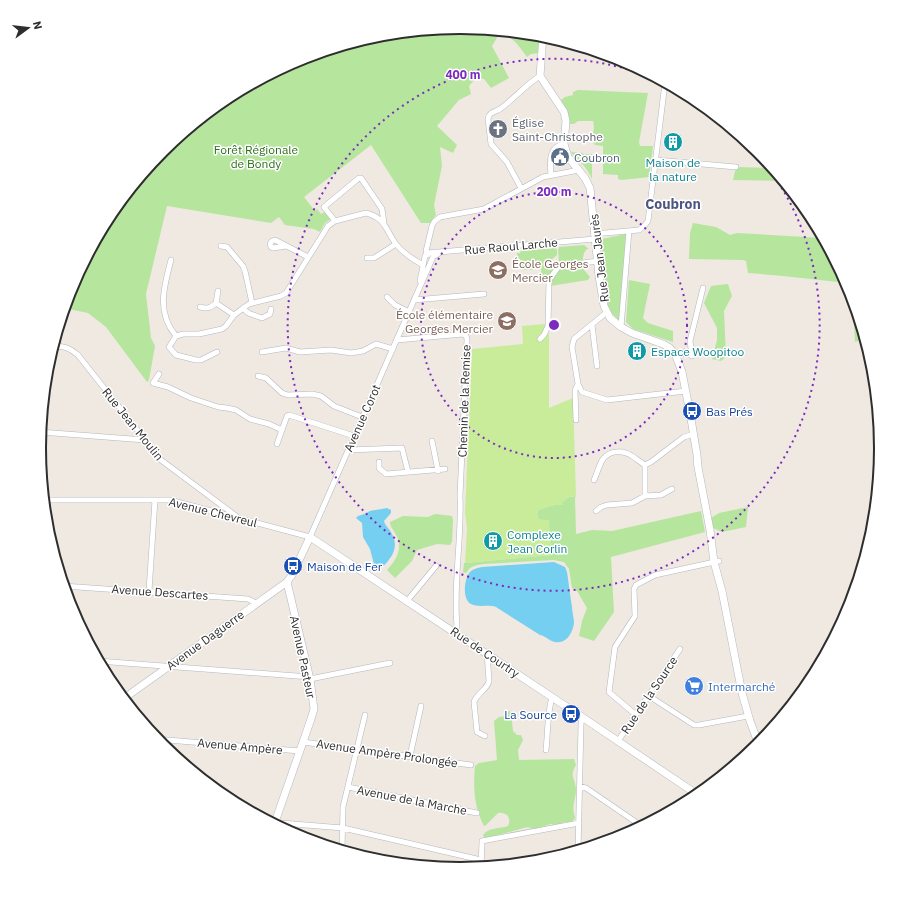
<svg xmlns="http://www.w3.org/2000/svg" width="920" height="897" font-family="'IBM Plex Sans',sans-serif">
  <rect width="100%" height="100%" fill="#efe9e1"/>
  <path fill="#b6e59e" d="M460 27 541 35 539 53 531 54 527 57C518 46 514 35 498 36L492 46 509 78 491 88 484 79 476 78 469 86 471 94 459 100 437 126 457 145 453 153 440 147 442 166 434 205 436 215 430 223H421L371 145 304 197 315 211 317 209 321 214 324 212 331 219 325 223 320 232 314 229 285 225 279 217 271 223 167 206 146 294 151 338 155 346 149 380 147 382 106 327 88 313 64 308 71 287 110 214 162 150 226 98 299 59 378 35Z
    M578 90 648 93 639 142 640 146H653L649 177 622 180 618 179V175L603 174V146L595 145 593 142H592L594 127 593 121H578L574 124H568V118L561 100 565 97 573 95V92Z
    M571 152 583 153V154H592V179C589 173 586 167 580 162 577 159 574 157 571 152Z
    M736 167 772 168 783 181 733 180Z
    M693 223 716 227 730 235 737 233 823 238 847 283 783 276 748 273 746 261 743 260 689 259 690 233Z
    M626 234 619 321 610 311 608 306 600 241 602 239Z
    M584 245 589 249H587L584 253 582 262 563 264 559 262 558 250 559 247Z
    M555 248 557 250V255L551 260 549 267 555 266 556 268 548 278 542 279 541 269 522 270 521 260 518 259 517 253H520L521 251Z
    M582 265 584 270 590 277 588 280 550 286V280L558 270H561L564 267Z
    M629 280 650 284 643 318 648 323 673 331V342L633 329 626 322Z
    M728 284 732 296 724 311 726 357 721 361 712 359 717 340V328L704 303 711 286Z
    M860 323 865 339 855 342 854 324Z
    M577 496 575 497 576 534 592 530 612 531 701 511 705 532 611 557 614 612 594 641 579 636 582 621 587 608 577 591 572 588 569 569 564 562 553 560 484 564C476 565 470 566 466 573L463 572 464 563 551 555 537 515 538 510 554 505H562V502L569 497Z
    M748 507 746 527 722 532 713 528 711 518 719 513Z
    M435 514 452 516 453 520 452 542 450 545 437 544 417 550 412 561 395 578 387 570C397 559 404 547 395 533 393 529 390 527 390 522L403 516 428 517Z
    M509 711 511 712 513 731 517 735H521L523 740 518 750 519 760 574 759 576 765C569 777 575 778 576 789 576 801 571 803 575 818L573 821 570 822H565L556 825 551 824 534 829 527 827 485 839 483 835C488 827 500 829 508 826 512 817 506 812 498 813L485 826H484C474 807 473 787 475 766L479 763 497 760 494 721 499 717 506 716Z"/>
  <path fill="#c9ec9a" d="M545 324 549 335V408L573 398 576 496 569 497 562 502 563 505H554L539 510 537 514 538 519 549 520 552 555 465 563 467 528 465 513 472 349 523 344 522 326Z"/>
  <path fill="#75cff0" d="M387 508 391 510V513L384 521C385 526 390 529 392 534 400 549 390 560 379 570L375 568 370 549 363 537 362 523 356 518 358 516C363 515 366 513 370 511 373 510 383 509 387 508Z
    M554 562 565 567 567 572C569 584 570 596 572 607 572 612 574 618 574 623 573 631 568 641 560 642 551 644 547 636 540 635L496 607C488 604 479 608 471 604 462 599 464 579 470 572 473 569 477 568 482 567Z"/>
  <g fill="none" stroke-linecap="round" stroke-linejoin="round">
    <g stroke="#b4b7c1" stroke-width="6">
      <path id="street" d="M656 160 736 167
        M551 175C550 162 548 147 564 144
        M521 188 507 162 491 144 488 119C489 112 495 112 500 109 514 99 525 85 540 76
        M335 221 324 207 359 178H361L382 209 384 223
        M594 234 639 230 644 226 648 221 665 83
        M221 246 227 247 243 266 245 271 252 303
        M286 246 273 248 271 247 270 244 272 241 275 240 279 242 308 257
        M428 255 426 251 432 226 434 222 440 217 484 209 543 177 579 170
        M367 258H374L396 244
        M171 260C164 287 156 312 176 336
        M542 280H549
        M420 281 425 256 427 253 595 239
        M387 297 395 305 409 312
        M414 300 484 294
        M216 303 234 315
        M200 307C208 309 210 308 216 303L218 291
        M243 308 248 313 262 318 270 314 271 309
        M607 312 574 339 572 347 578 384 582 392 607 400 686 391
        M592 325 597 366
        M621 327 629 231
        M540 339 544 335 548 326 549 280 559 266 598 261
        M397 340 463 334 466 336 467 339 460 496C462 539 453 583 457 626L455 632
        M53 346C64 346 70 348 78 355L161 460 236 516
        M217 352 201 360H196L176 355 169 347 176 336 183 334H199L222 329 226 326 234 315 249 304 281 296 286 293 328 226 335 221 366 213C386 218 386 231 396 244 402 252 414 260 423 265
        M262 352 286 348 300 352 331 350 351 353 363 351 376 344 393 349
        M674 353 680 352 692 356 690 341 703 288
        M159 374 153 383 168 387 191 398 218 407 227 408 236 410 250 419 269 424 282 430
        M258 376 266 378 282 393 288 395 312 394 321 396 334 406 362 417
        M576 420 575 390 578 384
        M40 432 145 440
        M432 441 438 471
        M277 444 287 416 289 415 354 436
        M348 450 402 448 408 472
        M379 462V468L386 474 445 469
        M645 465 651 462 684 437 694 434
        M645 465V496
        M594 480C597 474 599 465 603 459 610 450 623 450 632 456 637 459 640 462 645 465
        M44 500H170L310 537 433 257 441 252
        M596 511 601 507 607 505 632 503 645 496 661 495 672 489
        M63 586 248 599 256 603
        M149 591 155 500
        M407 601 436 566
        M98 661 310 677
        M310 679 390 663
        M649 696 694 725H699L748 716
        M636 715 609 692 615 647 635 616 634 589 636 585 655 575 719 561
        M485 736 477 732 474 702C477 693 487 690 489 681L487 653
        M155 739 300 751
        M618 741 680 649
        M303 742 471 765
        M546 750C548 732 547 715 552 697
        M410 756 421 706
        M580 786 586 788 643 827
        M348 787 477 813
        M269 822 343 828 481 860
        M342 851 343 807 365 715
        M578 851 581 725 582 717
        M481 868 482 841 579 823"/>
    </g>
    <g stroke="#b4b7c1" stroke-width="8">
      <path id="secondary" d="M543 35 540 76 564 112 566 121 564 144 568 157 585 178 590 188 599 276 604 306 610 318 621 327 632 333 663 344 670 348 676 356 682 372 690 413 697 455 698 466
        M697 462 710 530 714 562 722 591 742 693 750 721 759 745
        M123 699 287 582 292 575 310 537 582 717 698 795
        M274 825 311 719 314 709 310 679 287 582"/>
    </g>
    <use href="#street" stroke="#fff" stroke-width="5"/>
    <use href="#secondary" stroke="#fff" stroke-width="7"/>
  </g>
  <g fill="none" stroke="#7b2cbf" stroke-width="2" stroke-dasharray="2 4">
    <circle cx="554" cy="325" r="133"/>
    <path d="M745 140A266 266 0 1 1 699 102"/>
  </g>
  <defs>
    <g id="church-disc" transform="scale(1)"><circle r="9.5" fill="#6b7280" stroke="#fff"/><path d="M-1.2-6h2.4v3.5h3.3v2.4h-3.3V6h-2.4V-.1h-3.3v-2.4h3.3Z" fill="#fff"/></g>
    <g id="building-disc" transform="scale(1)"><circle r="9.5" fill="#0f9aa8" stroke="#fff"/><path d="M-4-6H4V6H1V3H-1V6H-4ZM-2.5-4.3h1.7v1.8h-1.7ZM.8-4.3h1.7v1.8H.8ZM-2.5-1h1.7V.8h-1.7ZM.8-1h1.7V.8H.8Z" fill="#fff"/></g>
    <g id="civic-disc" transform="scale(1)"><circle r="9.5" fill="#5c6f8a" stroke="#fff"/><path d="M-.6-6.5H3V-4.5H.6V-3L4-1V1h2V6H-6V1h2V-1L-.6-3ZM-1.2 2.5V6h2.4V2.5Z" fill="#fff"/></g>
    <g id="school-disc" transform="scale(1)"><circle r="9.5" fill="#8d6e63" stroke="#fff"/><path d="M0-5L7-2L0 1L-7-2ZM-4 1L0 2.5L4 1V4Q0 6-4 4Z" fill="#fff"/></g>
    <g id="bus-disc" transform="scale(1)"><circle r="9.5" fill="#1a4fb4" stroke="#fff"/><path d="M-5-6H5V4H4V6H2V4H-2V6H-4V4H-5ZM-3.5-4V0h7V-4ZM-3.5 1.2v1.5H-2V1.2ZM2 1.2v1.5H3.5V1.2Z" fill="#fff"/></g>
    <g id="supermarket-disc" transform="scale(1)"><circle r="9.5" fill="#3f7fe0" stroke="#fff"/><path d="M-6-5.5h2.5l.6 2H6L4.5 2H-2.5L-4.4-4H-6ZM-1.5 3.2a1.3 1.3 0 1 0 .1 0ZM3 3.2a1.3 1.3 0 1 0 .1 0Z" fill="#fff"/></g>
  </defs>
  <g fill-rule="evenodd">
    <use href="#church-disc" x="498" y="129"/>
    <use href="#building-disc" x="673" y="142"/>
    <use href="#civic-disc" x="560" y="157"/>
    <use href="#school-disc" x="498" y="270"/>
    <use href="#school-disc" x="507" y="321"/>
    <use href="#building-disc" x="637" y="351"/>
    <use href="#bus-disc" x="692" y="411"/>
    <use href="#building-disc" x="493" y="541"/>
    <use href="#bus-disc" x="293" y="566"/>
    <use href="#supermarket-disc" x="694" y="686"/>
    <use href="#bus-disc" x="571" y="714"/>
  </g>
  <g text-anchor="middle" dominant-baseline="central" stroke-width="3" stroke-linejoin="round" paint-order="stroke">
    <g font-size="12" fill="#5b616d" stroke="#fff" text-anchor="start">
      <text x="512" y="122">Église<tspan x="512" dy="14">Saint-Christophe</tspan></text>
    </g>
    <g font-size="12" fill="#2c6e1b" stroke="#fff">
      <text x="256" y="149">Forêt Régionale<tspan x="256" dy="14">de Bondy</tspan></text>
    </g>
    <g font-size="12" fill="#4e5e75" stroke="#fff" text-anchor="start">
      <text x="574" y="157">Coubron</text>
    </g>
    <g font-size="12" fill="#0d838f" stroke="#fff" text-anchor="start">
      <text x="673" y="162" text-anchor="middle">Maison de<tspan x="673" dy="14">la nature</tspan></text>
      <text x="651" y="351">Espace Woopitoo</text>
      <text x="507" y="534">Complexe<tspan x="507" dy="14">Jean Corlin</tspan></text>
    </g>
    <g font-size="12" fill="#2e2e2e" stroke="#fff">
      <text transform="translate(511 246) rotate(-5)">Rue Raoul Larche</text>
      <text transform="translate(599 258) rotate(-97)">Rue Jean Jaurès</text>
      <text transform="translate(464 401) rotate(-88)">Chemin de la Remise</text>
      <text transform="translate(362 418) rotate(-66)">Avenue Corot</text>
      <text transform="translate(133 424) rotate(51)">Rue Jean Moulin</text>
      <text transform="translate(213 512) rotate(14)">Avenue Chevreul</text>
      <text transform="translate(160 592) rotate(4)">Avenue Descartes</text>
      <text transform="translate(205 640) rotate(-36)">Avenue Daguerre</text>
      <text transform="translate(485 652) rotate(34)">Rue de Courtry</text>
      <text transform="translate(303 657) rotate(78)">Avenue Pasteur</text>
      <text transform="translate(649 695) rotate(-56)">Rue de la Source</text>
      <text transform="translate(240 746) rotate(5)">Avenue Ampère</text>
      <text transform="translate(387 753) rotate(8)">Avenue Ampère Prolongée</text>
      <text transform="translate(412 800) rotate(11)">Avenue de la Marche</text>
    </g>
    <g font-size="12" fill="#785e54" stroke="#fff" text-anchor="start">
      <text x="512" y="263">École Georges<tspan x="512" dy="14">Mercier</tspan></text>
      <text x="493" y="314" text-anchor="end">École élémentaire<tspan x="493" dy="14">Georges Mercier</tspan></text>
    </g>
    <g font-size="12" fill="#164399" stroke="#fff" text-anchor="start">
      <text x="706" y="411">Bas Prés</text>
      <text x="307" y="566">Maison de Fer</text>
      <text x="557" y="714" text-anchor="end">La Source</text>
    </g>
    <g font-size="12" fill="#366cbe" stroke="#fff" text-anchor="start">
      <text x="708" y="686">Intermarché</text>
    </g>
    <g font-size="14" font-weight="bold" fill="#4d5680" stroke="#fff">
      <text x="673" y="204">Coubron</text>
    </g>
  </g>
  <path d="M0 0H920V897H0ZM46 448a414 414 0 1 1 828 0a414 414 0 1 1-828 0Z" fill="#fff" fill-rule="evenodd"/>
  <path fill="none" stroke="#2e2e2e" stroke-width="2" d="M46 448a414 414 0 1 1 828 0a414 414 0 1 1-828 0Z"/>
  <circle cx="554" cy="325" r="6" fill="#7b2cbf" stroke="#fff" stroke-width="2"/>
  <g font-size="12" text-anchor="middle" font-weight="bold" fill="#7b2cbf" stroke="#fff" stroke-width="3" stroke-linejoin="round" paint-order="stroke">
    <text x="463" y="79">400 m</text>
    <text x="554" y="196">200 m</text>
  </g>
  <g transform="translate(28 28) rotate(75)" stroke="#ffffff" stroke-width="3" paint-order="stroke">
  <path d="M0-3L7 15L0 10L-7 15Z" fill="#2e2e2e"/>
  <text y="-6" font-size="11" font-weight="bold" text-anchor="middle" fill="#2e2e2e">N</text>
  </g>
</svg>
